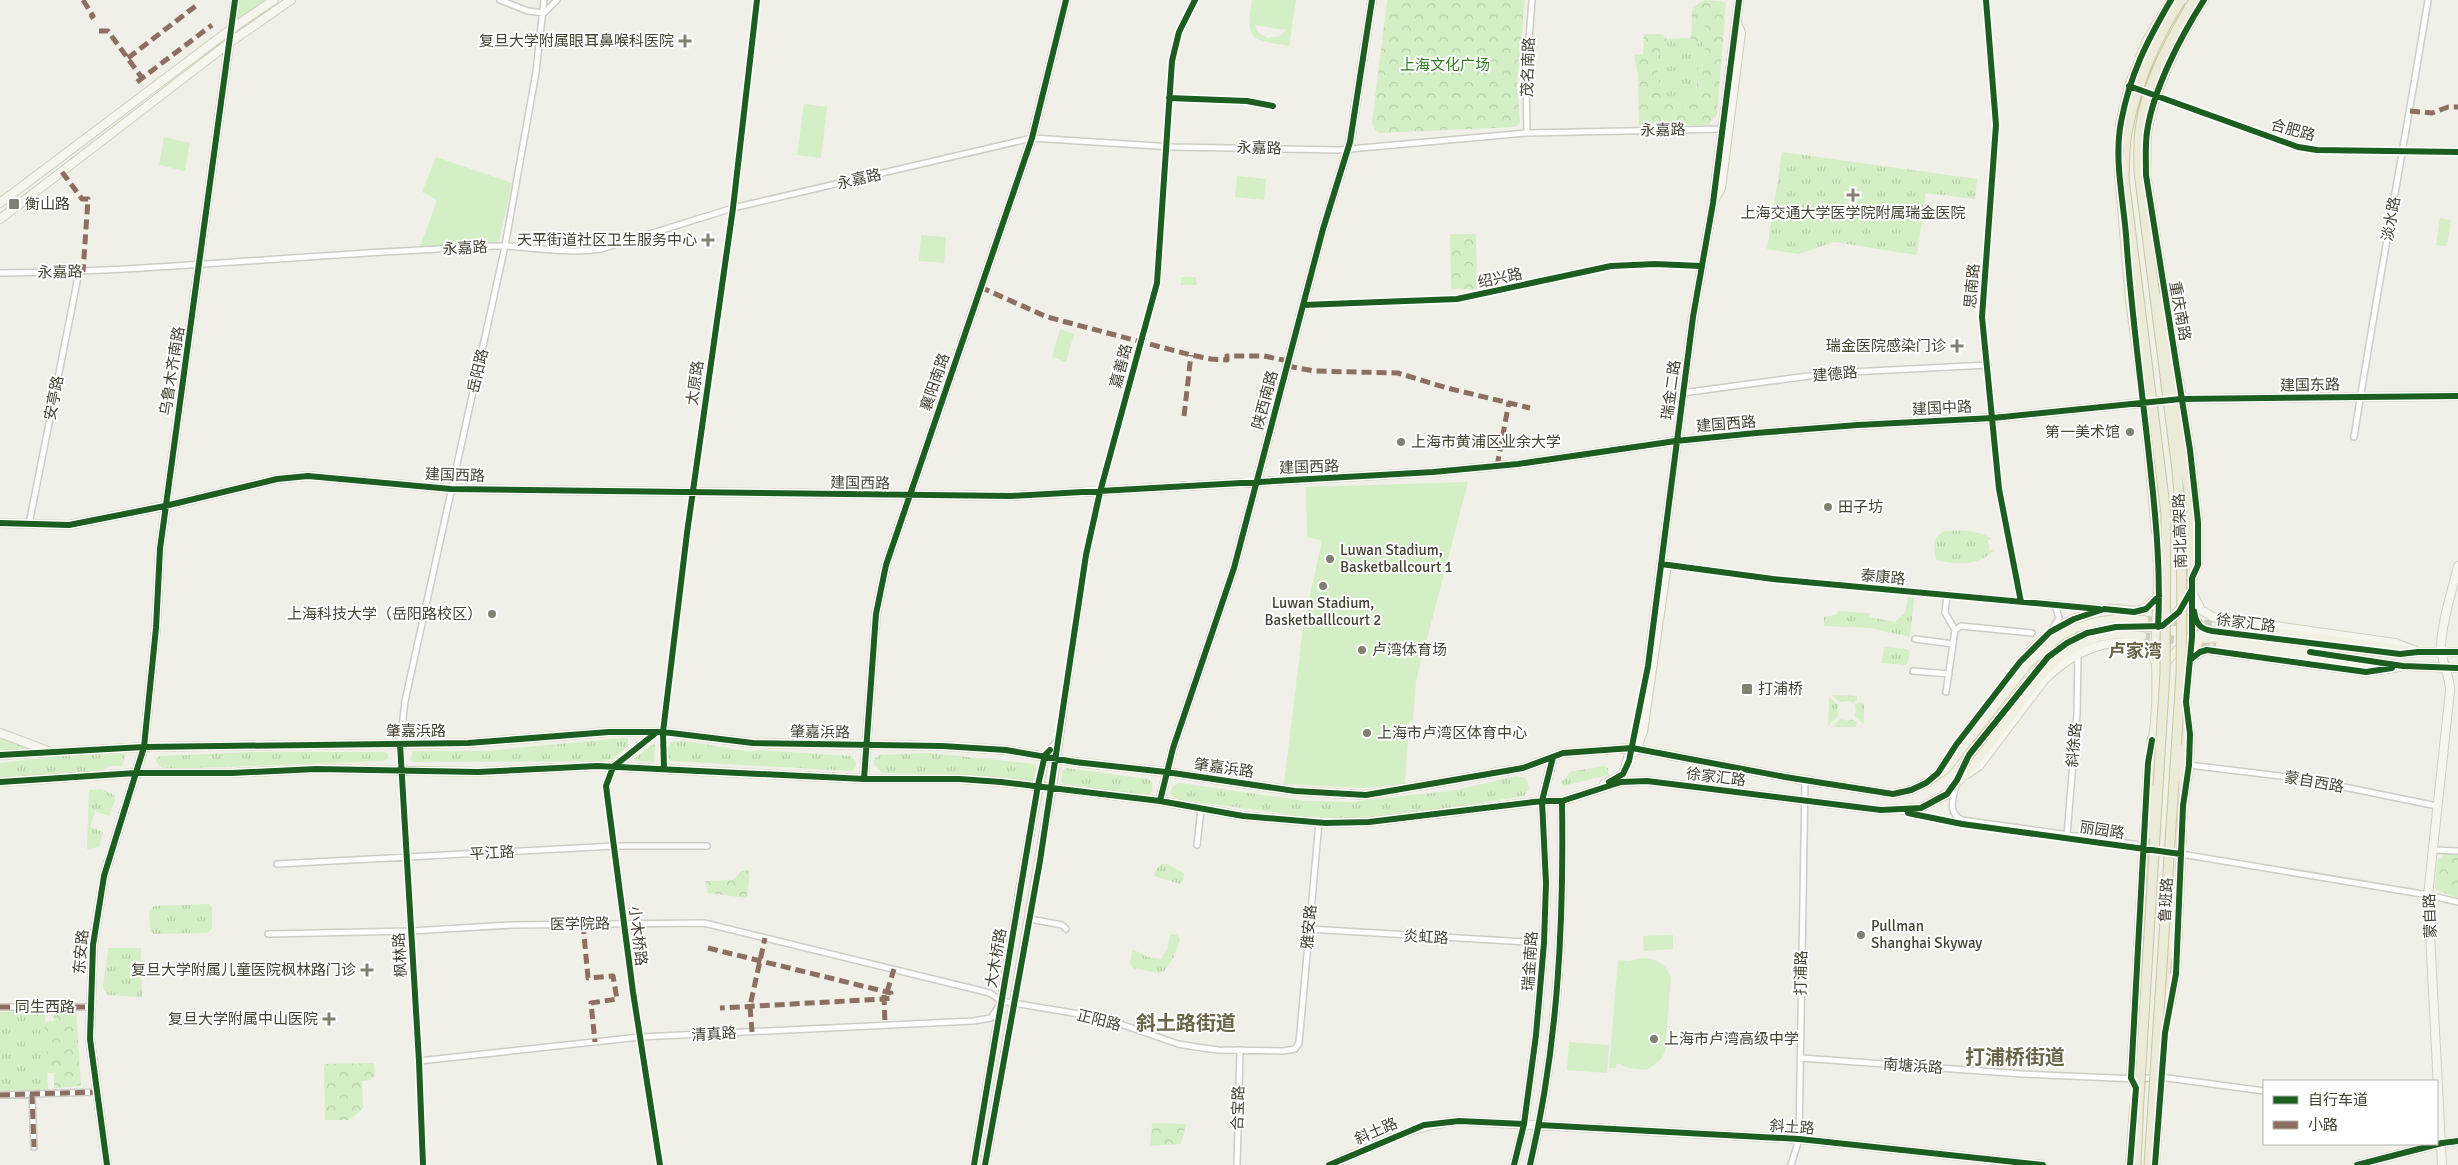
<svg xmlns="http://www.w3.org/2000/svg" width="2458" height="1165" font-family="Signika,'Noto Sans SC',sans-serif">
  <defs>
    <pattern id="grass-tufts" width="24" height="20" patternUnits="userSpaceOnUse" patternTransform="scale(1.25)"><rect width="24" height="20" fill="#d4eec5"/><path d="M3 7l-1-3M5 7V3M7 7l1-3M15 17l-1-3M17 17v-4M19 17l1-3" fill="none" stroke="#b7cdaa"/></pattern>
    <pattern id="forest-crowns" width="20" height="18" patternUnits="userSpaceOnUse" patternTransform="scale(1.25)"><rect width="20" height="18" fill="#d4eec5"/><path d="M2 6a3 3 0 1 1 6 0M12 15a3 3 0 1 1 6 0" fill="none" stroke="#b7cdaa"/></pattern>
  </defs>
  <rect width="100%" height="100%" fill="#f0f0e8"/>
  <path fill="url(#grass-tufts)" d="M1703 25 1710 34 1704 44 1707 56 1702 60 1696 87 1697 99 1682 106 1674 100 1666 104 1660 96 1664 90 1656 78 1658 70 1655 61 1667 39 1690 38 1699 44 1700 29Z
    M1782 152 1977 179 1975 199 1926 193 1917 255 1834 242 1799 254 1767 249Z
    M1944 531C1961 531 1976 529 1992 539L1988 540 1990 550H1994C1980 566 1955 565 1936 560 1934 547 1932 539 1944 531Z
    M1908 597 1914 598 1910 637 1870 628 1824 626V617L1836 615 1838 611 1869 613V617L1895 622 1905 613Z
    M1884 647 1907 649 1910 651 1909 659 1906 665 1882 663Z
    M1832 695 1857 696V700L1853 703 1849 701 1840 702Z
    M1829 697 1838 705V716L1828 726Z
    M1859 702 1864 704V724L1854 715 1856 712 1855 705Z
    M1840 719 1849 721 1852 719 1857 723 1856 727H1833Z
    M0 737 35 750 0 753Z
    M623 738H628V746L613 759 602 761 413 762 410 760 413 751H485Z
    M685 741 751 752 759 750 851 756 856 761V766L852 771 670 761C667 754 666 748 671 742Z
    M653 744 655 745 654 762 636 761 634 759Z
    M255 752H385L388 754V759L383 761 164 769 156 762 157 757 161 756Z
    M930 753 1035 764 1037 768 1033 781 967 775 883 773 874 765V759L880 755Z
    M126 754 122 766H110L100 771 0 779V763L63 756Z
    M1604 766 1608 768V775L1563 786 1561 783 1570 772Z
    M1066 768 1148 779 1152 782V792L1147 795 1064 784 1061 781 1062 771Z
    M1515 776 1526 778 1529 788 1524 796 1447 808 1436 813 1362 820 1295 815 1176 799 1171 795 1172 787 1180 783 1305 801 1351 802 1457 790Z
    M101 789 114 795 115 800 109 816 95 811 90 827 103 832 99 847 87 849 89 790Z
    M1161 864H1167L1184 873 1183 881 1180 884 1154 876 1155 871Z
    M209 904 212 907V929L207 933 154 934 150 931 149 911 154 906Z
    M1170 934 1177 935 1180 939 1174 957 1163 972 1159 973 1133 968 1130 964 1132 951 1134 950 1148 957 1161 959 1168 947Z
    M108 948H141L142 997 108 995 103 987Z
    M45 1010 48 1090 0 1091V1012Z"/>
  <path fill="url(#forest-crowns)" d="M1387 0H1525L1517 84 1520 123 1515 127 1380 133 1375 130 1372 123Z
    M1705 0 1726 2 1717 114 1708 125H1639L1638 75 1634 55 1643 54 1644 34H1662L1667 39 1655 61 1658 70 1656 78 1664 90 1660 96 1666 104 1674 100 1682 106 1696 99 1698 64 1707 56 1704 44 1710 34 1703 25 1700 29 1704 34 1703 40 1699 44 1690 38C1694 28 1690 17 1693 7Z
    M1450 234H1476L1477 289H1451Z
    M2445 854H2458V898L2435 889 2437 860Z
    M750 870 747 898 708 893 705 881 733 880 742 871Z
    M53 1011H76L81 1086 54 1088V1073H47L45 1022 54 1021Z
    M374 1063 375 1076 370 1080 362 1081 363 1108 349 1120H325L324 1064Z
    M1152 1123 1186 1124 1181 1144 1150 1146Z"/>
  <path fill="#d4eec5" fill-rule="evenodd" d="M238 0H269L234 24Z
    M1252 0H1296L1289 46C1252 40 1245 41 1252 0ZM1255 25 1286 30 1280 36 1267 38 1257 31Z
    M804 104 827 107 821 158 797 155Z
    M164 137 190 143 185 171 159 165Z
    M436 157 512 183 499 241 420 247 437 200 422 192Z
    M1237 176 1266 179 1264 200 1235 197Z
    M2440 218 2451 220 2447 246 2436 245Z
    M921 235 946 237 944 263 919 261Z
    M1181 277H1196L1197 285H1181Z
    M1060 329 1074 334 1066 362 1052 357Z
    M1468 482 1416 681 1413 721 1409 722 1405 784 1364 788 1284 784 1303 627 1322 541 1307 537 1306 487Z
    M1673 935V949L1644 951 1643 936Z
    M1645 958C1659 960 1665 964 1671 977L1665 1052 1661 1059 1647 1070 1628 1068 1617 1063 1616 1068H1609L1618 960 1628 961Z
    M1569 1042 1609 1045 1607 1073 1567 1070Z"/>
  <g fill="none" stroke-linecap="round" stroke-linejoin="round">
    <path stroke="#cecdc4" stroke-width="8" stroke-dasharray="8 4" stroke-linecap="butt" d="M2144 620 2224 625
      M2142 636 2220 645"/>
    <g stroke="#cecdc5" stroke-width="8">
      <path id="street" d="M500 0 528 11 544 13
        M1986 0 1996 125 1982 317 1999 489 2021 602
        M544 13 557 0
        M2129 86 2298 147 2317 150 2458 152
        M1527 133 1526 78 1532 0
        M0 273C140 272 280 257 420 250 448 249 478 245 506 246 539 248 568 254 601 249L733 208 1032 138 1173 147 1339 150 1527 133 1723 129
        M1303 305 1457 299 1611 266 1655 264 1701 266
        M1682 393 1831 373 1988 365
        M2354 437C2377 291 2404 146 2428 0
        M29 524 79 272
        M1667 564 1773 579 2099 608
        M1955 630 1961 626 2032 633
        M2051 631 2059 618 2055 605
        M1915 639 1953 644
        M1913 671 1949 674
        M1946 692 1955 630 1945 613 1947 595
        M656 732 613 767 606 786 633 992 660 1165
        M1045 755 1059 739
        M1057 758 1086 555 1100 492 1157 283 1172 61 1179 32 1195 0
        M2189 765 2305 779 2437 806
        M664 769 663 732 687 533 733 208 757 0
        M1956 785C1953 799 1947 812 1962 820L2147 846
        M1903 811 1934 819 2181 854 2428 895 2458 902
        M2067 835 2077 714 2078 654
        M1197 845 1201 809
        M2434 850 2458 851
        M277 864 614 846H707
        M1030 919 1062 925 1066 929
        M1309 929 1544 943
        M268 934 411 931 512 925 704 923 990 993 1001 1001 1103 1018 1178 1044 1196 1047 1218 1050 1283 1051 1295 1049 1299 1043 1319 822
        M0 1007H91
        M1801 1058 2023 1074 2138 1079 2160 1077 2264 1091
        M419 1061 640 1037 973 1021 991 1018 1000 1004
        M32 1094 34 1147
        M0 1095 97 1092
        M423 1165 419 1061 400 744 405 701 505 246 536 72 544 0
        M1237 1165 1240 1050
        M1791 1165 1799 1139 1805 780"/>
    </g>
    <g stroke="#d0cfbe" stroke-width="10">
      <path id="secondary" d="M1715 199 1721 188 1741 33 1737 22
        M0 203 231 29 274 0
        M0 219 229 43 291 0
        M0 523 69 525 165 506 277 479 308 476 451 489 1011 496 1433 472 1518 464 1676 441 1756 433 1858 425 1993 418 2181 399 2458 396
        M2192 592 2201 610 2213 617 2395 643 2414 650
        M2190 660 2200 652 2207 650 2366 672 2400 667
        M0 733 48 751
        M1635 752 1643 732 1667 564H1661
        M1938 773C1954 749 1972 726 1990 703 2014 671 2037 635 2075 618 2084 615 2095 610 2104 609 2132 606 2134 621 2159 596
        M1967 774 1979 766 2045 679C2069 656 2094 642 2128 642 2135 642 2144 642 2149 649 2152 653 2154 659 2156 663
        M864 779 876 614 886 565 1032 138 1066 0
        M1604 784 1623 774 1638 725 1648 666 1693 317 1713 203 1739 0
        M1160 801 1173 748 1234 568 1323 229 1350 142 1372 0
        M107 1165 90 1039 93 945 104 876 144 747 156 628 160 549 235 0
        M974 1165 1025 860 1045 755
        M985 1165 1057 758
        M1329 1165C1372 1147 1413 1124 1459 1121L1799 1139 2043 1165
        M1514 1165 1524 1124 1536 1035 1544 943 1546 883 1542 801 1553 757
        M1530 1165C1558 1046 1564 923 1562 801L1568 799
        M2357 1165 2442 1143 2458 1141
        M2442 1165 2428 895 2450 691C2450 675 2441 662 2441 646 2442 620 2452 592 2458 566"/>
    </g>
    <g stroke="#d4d2b3" stroke-width="10">
      <path id="primary" d="M2147 133 2146 175 2190 450 2198 522V565L2192 578V637L2185 706
        M2146 138C2154 90 2178 41 2204 0
        M2181 467 2187 513 2188 550
        M2156 532 2144 403 2130 301 2119 173 2120 124 2129 86 2146 42 2171 0
        M2194 611C2196 624 2200 629 2212 631L2400 654 2418 652
        M2224 625 2418 652H2458
        M2220 645 2361 666H2379
        M2192 655 2200 639 2213 638 2403 666 2458 668
        M2164 664 2189 638 2208 632
        M2152 744C2157 717 2157 690 2156 663 2154 626 2160 591 2158 554
        M0 755 144 747 468 743 609 732H663L753 743 942 746 1006 750 1075 762 1166 772 1295 791 1366 795 1523 768 1563 753 1632 748 1785 777 1893 794 1911 790 1926 783 1946 769 2028 664 2057 638 2075 628 2095 622 2117 619 2144 620
        M1960 774 1969 755 2048 657 2067 643 2087 633 2116 627H2158L2170 621 2183 605
        M0 782 136 773H232L316 769 478 772 597 766 864 779H959L1001 782 1160 801 1243 816 1325 823 1369 822 1542 801H1562L1621 782 1647 781 1881 810 1921 808 1947 794 1976 762 2040 678 2058 658 2084 643 2099 637 2117 634 2142 636
        M2169 955 2171 889
        M2170 1006 2176 974 2183 806 2189 765 2190 734 2187 714
        M2136 1088 2131 1078 2148 765
        M2130 1165 2134 1106
        M2155 1165 2168 977"/>
    </g>
    <g stroke="#cbc5a0" stroke-width="11">
      <path id="highway" d="M2192 512V578
        M2158 560 2160 516
        M2182 749 2186 702
        M2152 789V740
        M2164 983 2168 951
        M2136 1165 2139 1098"/>
    </g>
    <use href="#street" stroke="#fdfdfc" stroke-width="5"/>
    <use href="#secondary" stroke="#f6f6ee" stroke-width="8"/>
    <use href="#primary" stroke="#f1f0e2" stroke-width="8"/>
    <use href="#highway" stroke="#ecead8" stroke-width="9"/>
    <g stroke="#cbc5a0" stroke-width="11" stroke-linecap="butt">
      <path id="highway-bridge" d="M2160 298 2192 512
        M2180 777 2182 749
        M2149 834 2152 789
        M2139 1098 2165 673 2166 514 2124 178C2125 161 2124 144 2128 128 2138 80 2155 41 2181 0
        M2149 1165 2181 674C2182 606 2183 538 2177 470L2139 172C2139 158 2138 144 2140 130 2146 83 2170 40 2194 0"/>
    </g>
    <use href="#highway-bridge" stroke="#ecead8" stroke-width="9"/>
    <path stroke="#8d6e63" stroke-width="5" stroke-dasharray="10 5" stroke-linecap="butt" d="M83 0 93 16 90 18
      M99 31H108L142 78
      M128 58 197 5
      M137 82 212 25
      M2410 111 2432 113 2448 107H2458
      M62 172 82 199H88L83 272
      M980 287 1047 317 1191 355 1211 359 1227 360V356H1264L1288 361
      M1287 366 1314 371 1398 373 1447 388 1530 408
      M1184 416 1191 355
      M1497 466 1509 402
      M583 924 588 978 613 976 617 999 591 1003 595 1042
      M708 948 891 993V998L883 999 720 1008
      M887 992 894 969
      M884 995 885 1025
      M0 1007H91
      M752 1032 750 1006 765 938
      M32 1094 34 1147
      M0 1095 97 1092"/>
    <g stroke="#fff" stroke-width="9">
      <path id="cycleway" d="M1986 0 1996 125 1982 317 1999 489 2021 602
        M2129 86 2298 147 2317 150 2458 152
        M1169 98 1247 101 1273 106
        M1303 305 1457 299 1611 266 1655 264 1701 266
        M0 523 69 525 165 506 277 479 308 476 451 489 1011 496 1433 472 1518 464 1676 441 1756 433 1858 425 1993 418 2181 399 2458 396
        M1661 564 1773 579 2099 609
        M2194 611C2196 624 2200 629 2212 631L2400 654 2418 652H2458
        M2158 627C2161 573 2156 519 2150 465 2142 388 2131 312 2126 235 2123 198 2114 159 2121 122 2130 74 2147 41 2171 0
        M2310 652 2403 666 2458 668
        M2190 660 2200 652 2207 650 2366 672 2392 668
        M657 732 613 767 606 786 633 992 660 1165
        M400 744 419 1061 423 1165
        M0 755 144 747 468 743 609 732H663L753 743 942 746 1006 750 1075 762 1166 772 1295 791 1366 795 1523 768 1563 753 1632 748 1785 777 1893 794 1911 790 1926 783 1938 773 1956 745 2020 662 2050 632 2074 619 2104 609 2134 612 2146 609 2159 596
        M664 769 663 732 687 533 733 208 757 0
        M864 779 876 614 886 565 1032 138 1066 0
        M0 782 136 773H232L316 769 478 772 597 766 864 779H959L1001 782 1160 801 1243 816 1325 823 1369 822 1542 801H1562L1621 782 1647 781 1881 810 1921 808 1947 794 1957 780 1969 755 2048 657 2067 643 2087 633 2116 627 2162 626 2179 612 2191 591
        M1609 782 1623 774 1629 761 1648 666 1693 317 1713 203 1739 0
        M1160 801 1173 748 1234 568 1323 229 1350 142 1372 0
        M1908 813 1962 824 2181 854
        M1539 1125 1799 1139 2043 1165
        M107 1165 90 1039 93 945 104 876 144 747 156 628 160 549 235 0
        M974 1165 1038 785 1045 755 1050 750
        M985 1165 1040 861 1086 555 1100 492 1157 283 1172 61 1179 32 1195 0
        M1329 1165 1424 1125 1459 1121 1524 1124
        M1514 1165 1524 1124 1536 1035 1544 943 1546 883 1542 801 1553 757
        M1530 1165C1558 1046 1564 923 1562 801
        M2130 1165 2136 1088 2131 1078 2148 763 2152 740
        M2155 1165 2165 1033 2176 974 2183 806 2189 765 2190 734 2186 702 2192 637V578L2198 565V522L2190 450 2146 175C2146 161 2145 146 2147 132 2153 89 2181 36 2204 0
        M2357 1165 2442 1143 2458 1141"/>
    </g>
    <use href="#cycleway" stroke="#1b5e20" stroke-width="6"/>
  </g>
  <g fill="#828072" stroke="#fff" stroke-width="2">
    <path d="M682.5 33.5h5v5h5v5h-5v5h-5v-5h-5v-5h5z"/>
    <path d="M1850.5 187.5h5v5h5v5h-5v5h-5v-5h-5v-5h5z"/>
    <rect x="8" y="198" width="12" height="12" rx="2.5"/>
    <path d="M705.5 232.5h5v5h5v5h-5v5h-5v-5h-5v-5h5z"/>
    <path d="M1954.5 338.5h5v5h5v5h-5v5h-5v-5h-5v-5h5z"/>
    <circle cx="2130" cy="432" r="5"/>
    <circle cx="1401" cy="442" r="5"/>
    <circle cx="1828" cy="507" r="5"/>
    <circle cx="1330" cy="559" r="5"/>
    <circle cx="1323" cy="586" r="5"/>
    <circle cx="492" cy="614" r="5"/>
    <circle cx="1362" cy="650" r="5"/>
    <rect x="1741" y="683" width="12" height="12" rx="2.5"/>
    <circle cx="1367" cy="733" r="5"/>
    <circle cx="1861" cy="935" r="5"/>
    <path d="M364.5 962.5h5v5h5v5h-5v5h-5v-5h-5v-5h5z"/>
    <path d="M326.5 1011.5h5v5h5v5h-5v5h-5v-5h-5v-5h5z"/>
    <circle cx="1654" cy="1039" r="5"/>
  </g>
  <g text-anchor="middle" dominant-baseline="central" stroke-width="4" stroke-linejoin="round" paint-order="stroke">
    <g font-size="15" fill="#464333" stroke="#fff" text-anchor="start">
      <text x="674" y="41" text-anchor="end">复旦大学附属眼耳鼻喉科医院</text>
      <text x="25" y="204">衡山路</text>
      <text x="1853" y="213" text-anchor="middle">上海交通大学医学院附属瑞金医院</text>
      <text x="697" y="240" text-anchor="end">天平街道社区卫生服务中心</text>
      <text x="1946" y="346" text-anchor="end">瑞金医院感染门诊</text>
      <text x="2120" y="432" text-anchor="end">第一美术馆</text>
      <text x="1411" y="442">上海市黄浦区业余大学</text>
      <text x="1838" y="507">田子坊</text>
      <text x="1340" y="550">Luwan Stadium,<tspan x="1340" dy="17">Basketballcourt 1</tspan></text>
      <text x="1323" y="603" text-anchor="middle">Luwan Stadium,<tspan x="1323" dy="17">Basketballlcourt 2</tspan></text>
      <text x="482" y="614" text-anchor="end">上海科技大学（岳阳路校区）</text>
      <text x="1372" y="650">卢湾体育场</text>
      <text x="1758" y="689">打浦桥</text>
      <text x="1377" y="733">上海市卢湾区体育中心</text>
      <text x="1871" y="926">Pullman<tspan x="1871" dy="17">Shanghai Skyway</tspan></text>
      <text x="356" y="970" text-anchor="end">复旦大学附属儿童医院枫林路门诊</text>
      <text x="318" y="1019" text-anchor="end">复旦大学附属中山医院</text>
      <text x="1664" y="1039">上海市卢湾高级中学</text>
    </g>
    <g font-size="15" fill="#2f7e21" stroke="#fff">
      <text x="1445" y="65">上海文化广场</text>
    </g>
    <g font-size="15" fill="#464333" stroke="#fff">
      <text transform="translate(1528 67) rotate(-88)">茂名南路</text>
      <text transform="translate(1663 130) rotate(-1)">永嘉路</text>
      <text transform="translate(2293 130) rotate(15)">合肥路</text>
      <text transform="translate(1259 148) rotate(1)">永嘉路</text>
      <text transform="translate(859 179) rotate(-13)">永嘉路</text>
      <text transform="translate(2391 219) rotate(-80)">淡水路</text>
      <text transform="translate(465 248) rotate(-3)">永嘉路</text>
      <text transform="translate(60 272) rotate(-1)">永嘉路</text>
      <text transform="translate(1500 278) rotate(-12)">绍兴路</text>
      <text transform="translate(1972 286) rotate(-85)">思南路</text>
      <text transform="translate(2180 311) rotate(80)">重庆南路</text>
      <text transform="translate(1121 366) rotate(-75)">嘉善路</text>
      <text transform="translate(172 371) rotate(-81)">乌鲁木齐南路</text>
      <text transform="translate(478 371) rotate(-77)">岳阳路</text>
      <text transform="translate(1835 374) rotate(-5)">建德路</text>
      <text transform="translate(935 382) rotate(-71)">襄阳南路</text>
      <text transform="translate(695 383) rotate(-82)">太原路</text>
      <text transform="translate(2310 385) rotate(-1)">建国东路</text>
      <text transform="translate(1671 390) rotate(-82)">瑞金二路</text>
      <text transform="translate(54 398) rotate(-79)">安亭路</text>
      <text transform="translate(1265 400) rotate(-75)">陕西南路</text>
      <text transform="translate(1942 408) rotate(-3)">建国中路</text>
      <text transform="translate(1726 424) rotate(-5)">建国西路</text>
      <text transform="translate(1309 467) rotate(-2)">建国西路</text>
      <text transform="translate(455 475) rotate(2)">建国西路</text>
      <text transform="translate(860 483) rotate(1)">建国西路</text>
      <text transform="translate(2180 531) rotate(-92)">南北高架路</text>
      <text transform="translate(1883 577) rotate(5)">泰康路</text>
      <text transform="translate(2246 623) rotate(7)">徐家汇路</text>
      <text x="416" y="731">肇嘉浜路</text>
      <text transform="translate(820 732) rotate(1)">肇嘉浜路</text>
      <text transform="translate(2074 745) rotate(-85)">斜徐路</text>
      <text transform="translate(1224 768) rotate(8)">肇嘉浜路</text>
      <text transform="translate(1716 777) rotate(7)">徐家汇路</text>
      <text transform="translate(2314 782) rotate(10)">蒙自西路</text>
      <text transform="translate(2102 830) rotate(9)">丽园路</text>
      <text transform="translate(492 853) rotate(-3)">平江路</text>
      <text transform="translate(2166 900) rotate(-87)">鲁班路</text>
      <text transform="translate(2430 916) rotate(-92)">蒙自路</text>
      <text transform="translate(580 924) rotate(-1)">医学院路</text>
      <text transform="translate(1309 927) rotate(-85)">雅安路</text>
      <text transform="translate(638 936) rotate(83)">小木桥路</text>
      <text transform="translate(1426 937) rotate(3)">炎虹路</text>
      <text transform="translate(81 952) rotate(-85)">东安路</text>
      <text transform="translate(400 955) rotate(-93)">枫林路</text>
      <text transform="translate(996 958) rotate(-80)">大木桥路</text>
      <text transform="translate(1530 961) rotate(-86)">瑞金南路</text>
      <text transform="translate(1801 973) rotate(-89)">打浦路</text>
      <text x="45" y="1007">同生西路</text>
      <text transform="translate(1099 1020) rotate(14)">正阳路</text>
      <text transform="translate(714 1034) rotate(-3)">清真路</text>
      <text transform="translate(1913 1066) rotate(4)">南塘浜路</text>
      <text transform="translate(1238 1108) rotate(-88)">合宝路</text>
      <text transform="translate(1792 1127) rotate(4)">斜土路</text>
      <text transform="translate(1376 1131) rotate(-23)">斜土路</text>
    </g>
    <g font-size="18" font-weight="bold" fill="#6a6549" stroke="#fff">
      <text x="2135" y="651">卢家湾</text>
    </g>
    <g font-size="20" font-weight="bold" fill="#6a6549" stroke="#fff">
      <text x="1186" y="1023">斜土路街道</text>
      <text x="2015" y="1057">打浦桥街道</text>
    </g>
  </g>
  <rect x="2263" y="1080" width="175" height="65" fill="#ffffff" stroke="#b5b4ad"/>
  <rect x="2273" y="1096" width="25" height="8" fill="#1b5e20" stroke="#b5b4ad"/>
  <text x="2308" y="1105" font-size="15" fill="#464333">自行车道</text>
  <rect x="2273" y="1121" width="25" height="8" fill="#8d6e63" stroke="#b5b4ad"/>
  <text x="2308" y="1130" font-size="15" fill="#464333">小路</text>
</svg>
